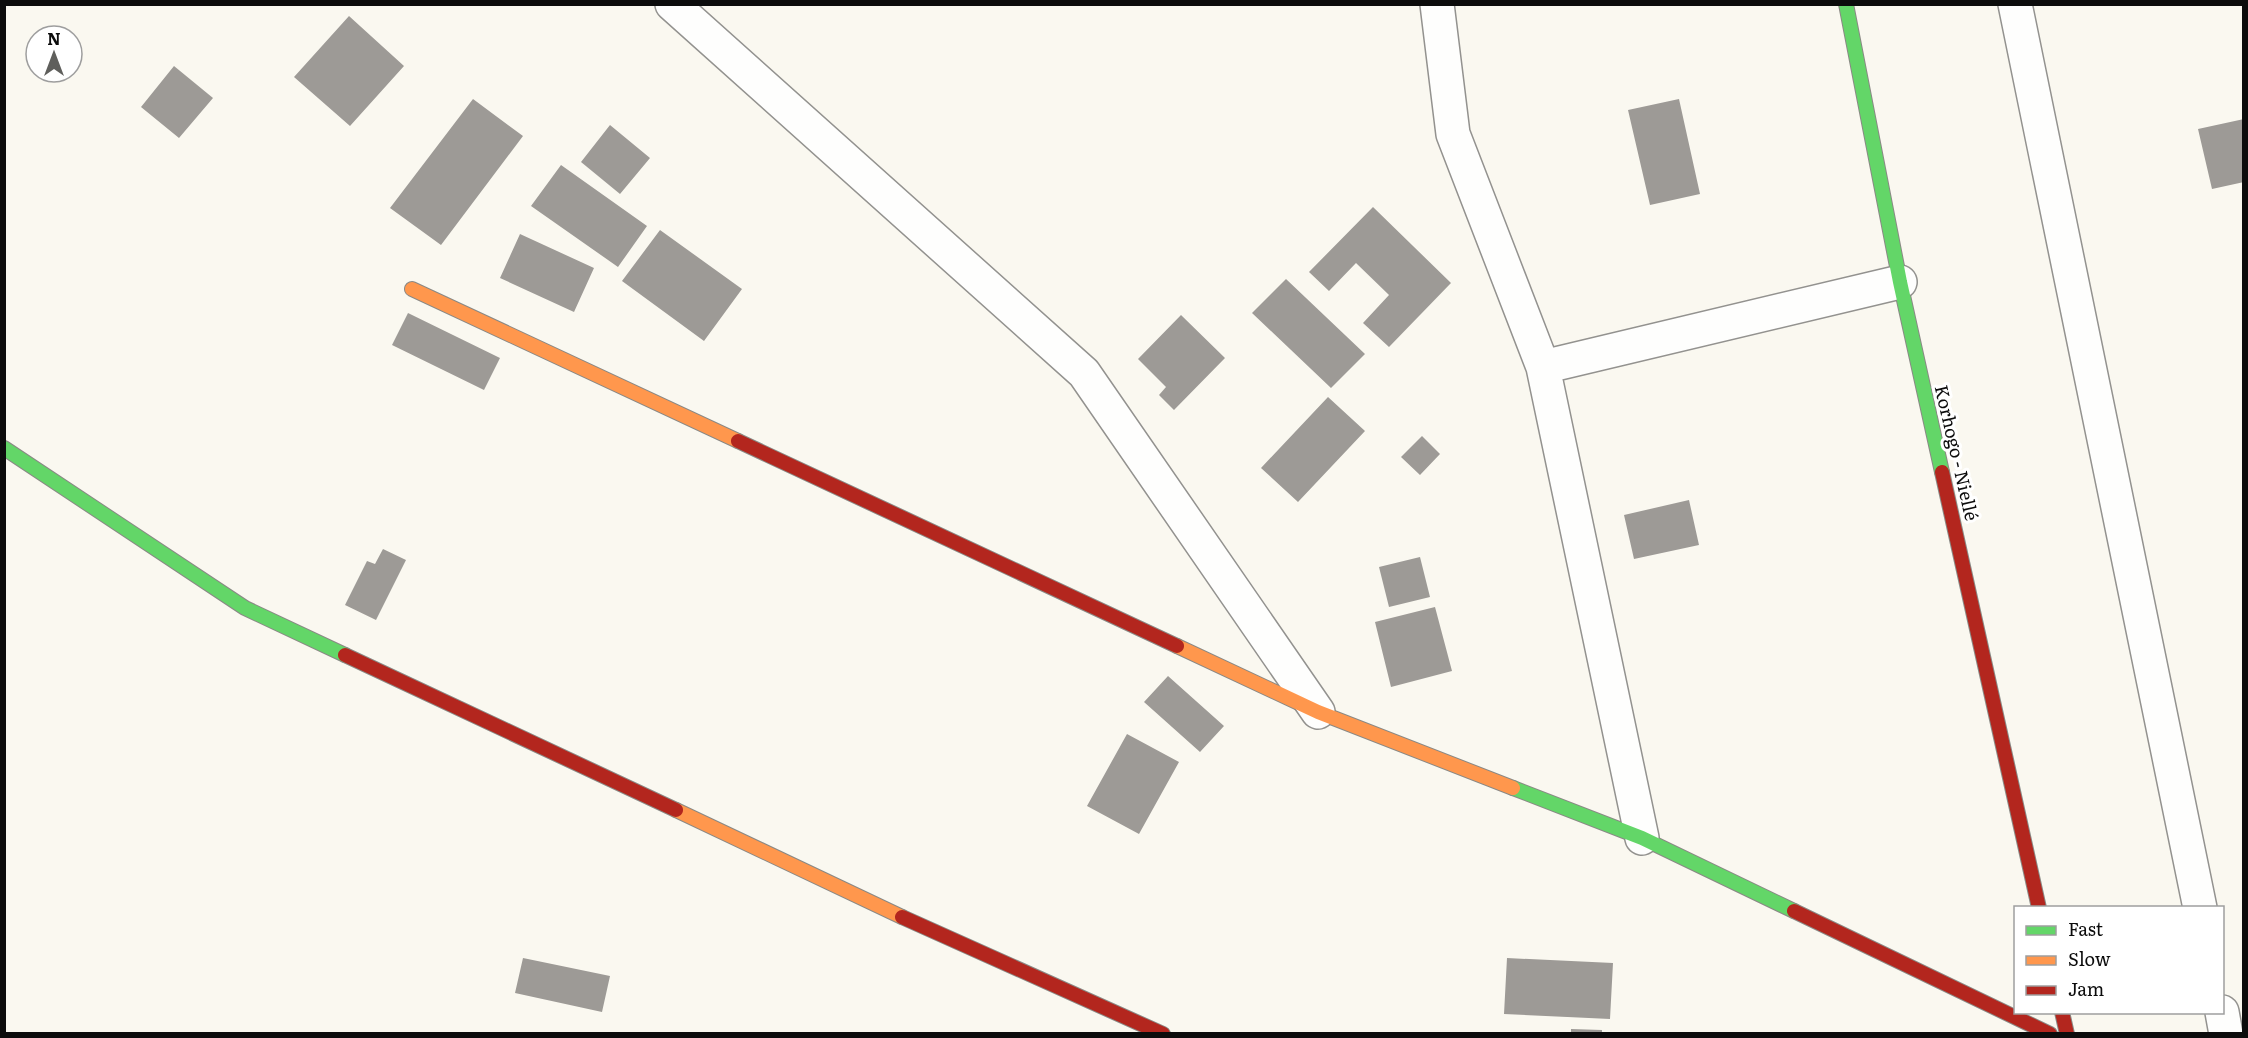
<svg xmlns="http://www.w3.org/2000/svg" width="2248" height="1038" viewBox="0 0 2248 1038" font-family="Literata,serif">
<style>
.building{fill:#9d9a96}
.lines{fill:none;stroke-linecap:round;stroke-linejoin:round}
.street-casing{stroke:#93928f;stroke-width:36}
.fast-casing{stroke:#8a8985;stroke-width:16}
.slow-casing{stroke:#8a8985;stroke-width:16}
.jam-casing{stroke:#8a8985;stroke-width:16}
.street{stroke:#fefefd;stroke-width:33}
.fast{stroke:#63d668;stroke-width:14}
.slow{stroke:#ff974d;stroke-width:14}
.jam{stroke:#b3261e;stroke-width:14}
.labels{text-anchor:middle;stroke-width:6;stroke-linejoin:round;paint-order:stroke}
.street-label{font-size:18px;fill:#0c0c0c;stroke:#fff}
</style>
<rect width="100%" height="100%" fill="#faf8f0"/>
<path class="building" d="M349,16L404,66L350,126L294,77Z
M174,66L213,98L179,138L141,107Z
M473,99L523,136L441,245L390,208Z
M1679,99L1700,194L1650,205L1628,110Z
M2244,119V182L2212,189L2198,129Z
M610,125L650,158L620,194L581,162Z
M561,165L647,226L618,267L531,206Z
M1373,207L1451,283L1389,347L1363,323L1389,295L1356,263L1329,291L1309,272Z
M660,230L742,289L704,341L622,281Z
M520,234L594,268L574,312L500,278Z
M1286,279L1365,354L1331,388L1252,313Z
M408,313L500,358L484,390L392,345Z
M1181,315L1225,358L1174,410L1159,395L1166,387L1138,359Z
M1328,397L1365,431L1298,502L1261,468Z
M1422,436L1440,454L1420,475L1401,457Z
M1689,500L1699,545L1634,559L1624,515Z
M383,549L406,560L376,620L345,605L367,561L375,564Z
M1420,557L1430,597L1389,607L1379,567Z
M1435,607L1452,671L1391,687L1375,622Z
M1168,676L1224,726L1200,752L1144,702Z
M1127,734L1179,762L1139,834L1087,806Z
M523,958L610,976L602,1012L515,993Z
M1507,958L1613,963L1610,1019L1504,1014Z
M1571,1029L1602,1030V1034H1571Z"/>
<g class="lines">
<defs>
<path id="street" d="M672,4L1084,373L1318,712
M1437,4L1453,134L1543,367L1642,838
M2015,4L2200,908
M1543,367L1900,282
M2222,1012L2226,1034"/>
<path id="fast" d="M1846,4L1900,282L1942,472
M4,448L245,608L345,655
M1513,788L1642,838L1794,911"/>
<path id="slow" d="M412,289L738,441
M1177,646L1318,712L1513,788
M676,810L902,917"/>
<path id="jam" d="M738,441L1177,646
M1942,472L2039,908
M345,655L676,810
M1794,911L2050,1034
M902,917L1163,1034
M2062,1012L2067,1034"/>
</defs>
<use href="#street" class="street-casing"/>
<use href="#fast" class="fast-casing"/>
<use href="#slow" class="slow-casing"/>
<use href="#jam" class="jam-casing"/>
<use href="#street" class="street"/>
<use href="#fast" class="fast"/>
<use href="#slow" class="slow"/>
<use href="#jam" class="jam"/>
</g>
<g class="labels">
<g class="street-label">
<text transform="translate(1956 453) rotate(77)" y="6">Korhogo - Niellé</text>
</g>
</g>
<rect width="2248" height="1038" fill="none" stroke="#0c0c0c" stroke-width="12"/>
<rect x="2014" y="906" width="210" height="108" fill="#ffffff" stroke="#9e9e9e" stroke-width="1.5"/>
<rect x="2026" y="926" width="30" height="9" fill="#63d668" stroke="#9e9e9e" stroke-width="1.5"/>
<text x="2068" y="936" font-size="18" fill="#0c0c0c">Fast</text>
<rect x="2026" y="956" width="30" height="9" fill="#ff974d" stroke="#9e9e9e" stroke-width="1.5"/>
<text x="2068" y="966" font-size="18" fill="#0c0c0c">Slow</text>
<rect x="2026" y="986" width="30" height="9" fill="#b3261e" stroke="#9e9e9e" stroke-width="1.5"/>
<text x="2068" y="996" font-size="18" fill="#0c0c0c">Jam</text>
<g transform="translate(54 54)"><circle r="28" fill="#ffffff" stroke="#9e9e9e" stroke-width="1.5"/>
<path d="M0-4.5L10 22L0 15L-10 22Z" fill="#5f5f5c"/>
<text y="-9" font-size="16" font-weight="bold" text-anchor="middle" fill="#0c0c0c">N</text>
</g>
</svg>
